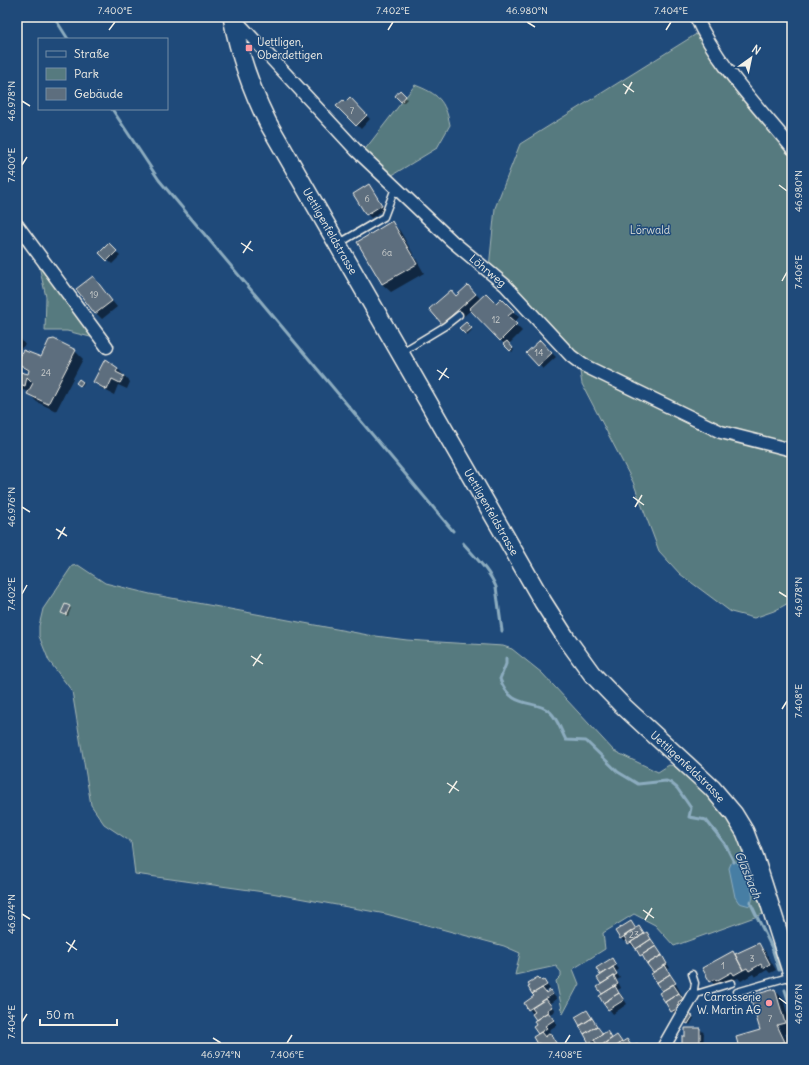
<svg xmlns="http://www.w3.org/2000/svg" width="809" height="1065" viewBox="0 0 809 1065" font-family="Delius,sans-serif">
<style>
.green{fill:#567a7f;stroke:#a5b6b4}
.water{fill:#477ea4;stroke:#8cacbf}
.shadow{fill:#0007}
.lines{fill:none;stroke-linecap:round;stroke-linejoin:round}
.stream{stroke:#8cacbf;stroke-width:3}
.building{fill:#5d6e7e;stroke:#f4f1e8}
.lane-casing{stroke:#f4f1e8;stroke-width:9}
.street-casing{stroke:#f4f1e8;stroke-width:15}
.secondary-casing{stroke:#f4f1e8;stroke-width:20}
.lane{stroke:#1f4a7a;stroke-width:6}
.street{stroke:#1f4a7a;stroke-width:12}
.secondary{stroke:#1f4a7a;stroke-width:17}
.ticks{fill:none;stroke:#f4f1e8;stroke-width:1.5}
.poi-dot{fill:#ff9aa2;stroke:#1f4a7a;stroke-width:1.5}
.labels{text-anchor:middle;stroke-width:3;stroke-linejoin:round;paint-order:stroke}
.number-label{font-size:9px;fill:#ced0ce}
.poi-label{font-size:11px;fill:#f4f1e8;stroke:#1f4a7a;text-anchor:start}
.park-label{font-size:11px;fill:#dcdfd8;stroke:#1f4a7a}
.street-label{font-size:11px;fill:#f4f1e8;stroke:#1f4a7a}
.water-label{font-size:12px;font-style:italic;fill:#dae0de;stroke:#1f4a7a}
.neatline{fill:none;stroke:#f4f1e8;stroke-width:1.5}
.ticks-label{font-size:10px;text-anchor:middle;fill:#f4f1e8}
</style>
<rect width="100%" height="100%" fill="#1f4a7a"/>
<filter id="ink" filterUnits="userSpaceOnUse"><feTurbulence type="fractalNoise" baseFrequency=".025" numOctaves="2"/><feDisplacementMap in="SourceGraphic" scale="8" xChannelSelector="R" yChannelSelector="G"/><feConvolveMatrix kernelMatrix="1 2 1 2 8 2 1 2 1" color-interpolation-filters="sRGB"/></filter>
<g filter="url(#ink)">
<path class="green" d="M698,33L792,152V601L774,611L754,618L731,612L680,574L659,551L633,482L582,384L579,366L489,268L495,208L520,144Z
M415,85C438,94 445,100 450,125L437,148L389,177L363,152Z
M37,257L98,339L67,331H45L46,297Z
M78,565L105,583L150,594L368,635L407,640L503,646L512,649L542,673L614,751L658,772L669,765L679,767L690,773L738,830L766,913L674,946L655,925L634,914L603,933L605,949L573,969L579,984L563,1014L556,981L561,976V972L556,966L515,975L520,953L504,946L386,914L271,893L135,874L131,842L104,824L91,805L72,691L49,661L39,636V626L43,609L72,566Z"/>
<path class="water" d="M733,859C745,868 758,894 750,906L739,903L735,897L729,868Z"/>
<path class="shadow" d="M400,92L407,99L403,103L396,96Z
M350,99L370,119L361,129L337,106L345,104Z
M369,186L385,209L371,218L367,214Z
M392,223L400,231L424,273L391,292L382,284Z
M109,245L120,256L112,264L101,253Z
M93,278L117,307L102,319L96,313Z
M475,293L481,299L496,304L501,300L519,317L514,323L522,331L509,344L514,350L512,352L471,310L449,329L443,323L456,297Z
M466,323L472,330L467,335L460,328Z
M17,334L25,345L17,351Z
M544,345L556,357L543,369L539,365Z
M75,351L83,359L56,411L37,402L29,394V392L17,388V372L28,376L29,372L17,362Z
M105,360L118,369L130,382L127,389L118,385L114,395L101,388L95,382Z
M83,382L84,384L82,387L79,385Z
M69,607L71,608L68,616L64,615L63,613Z
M631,922L637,929L639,928L644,934L646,933L650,937L670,968L668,969L686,1003L676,1015L672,1011L645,959L635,946L633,947L627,940L624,942L621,938Z
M759,945L765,951L776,970L770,973L767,970L755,977L753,974L741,981L738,978L723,986L717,987L711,981L733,952L736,955Z
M611,959L619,969L616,972L620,978L617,980L621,988L618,990L627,1004L613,1014L600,997L603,995L598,987L602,984L598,978L602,976L597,969Z
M544,981L550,989L545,992L547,993L550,991L557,999L550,1003L555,1011L550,1014L557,1025L549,1030L550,1032L548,1034L560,1048H544L538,1044L534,1037L539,1034L537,1020L525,1003L535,997Z
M775,990L783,999L792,1030V1032L785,1034L791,1048H740L762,1031Z
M587,1011L603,1035L607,1032L613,1039L617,1036L623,1043L627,1041L633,1048H639H601L598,1044L594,1046L576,1018Z
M692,1017L694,1018L690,1025L687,1023Z
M700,1029L704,1033L703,1048H687L683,1045L686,1037Z"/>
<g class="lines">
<path class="stream" d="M54,17L68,39
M112,109L159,180L453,531
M463,543C475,557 489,570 496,587L502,631
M506,658V664L500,679C512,711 534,698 550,712C558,719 561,731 566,740L586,741L618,772L638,784L666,781L671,783L677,788L691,808L689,817L706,820L725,844L734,862
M750,902L772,948L779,970
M785,990L792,1011"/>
</g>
<path class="building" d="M400,90L406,96L401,102L395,96Z
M350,97L367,115L356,126L336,106L343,100L345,102Z
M369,184L382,205L366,215L353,194Z
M392,221L417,264L382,284L357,242Z
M109,243L117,251L107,261L99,253Z
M93,276L112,301L95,314L76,289Z
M468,285L476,294L442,324L429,309L451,290L456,296Z
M486,293L496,303L501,298L514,311L508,316L517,324L500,341L469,309Z
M466,322L472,328L465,334L459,328Z
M54,339L76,350L48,404L27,394L33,383L27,377L25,386L17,383V371L28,374L29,370L17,363V360L23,350L41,357L49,340Z
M540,340L552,353L538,366L526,353Z
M507,341L513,348L510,351L503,344Z
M105,359L118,368L116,372L124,376L120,383L112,379L107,390L93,382Z
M79,379L83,382L80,386L76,383Z
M65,604L70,606L66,615L61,613Z
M631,921L636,929L620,939L615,931Z
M639,926L644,934L628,944L624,936Z
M647,932L651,939L636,949L631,942Z
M651,939L656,946L640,956L636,949Z
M759,943L770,964L763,968L761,964L749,971L747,968L743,970L735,954Z
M656,946L662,955L647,964L642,955Z
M733,951L743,970L734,975L732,972L716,981L715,979L710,982L702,968Z
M662,955L667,964L653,972L647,964Z
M612,958L616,965L600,975L596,968Z
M665,965L670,974L656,983L651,974Z
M613,967L617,974L601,984L597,978Z
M670,974L676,983L662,991L656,983Z
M614,976L618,984L602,994L597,987Z
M538,977L542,981L544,980L547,985L532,994L528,987L530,986L528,983Z
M673,984L679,993L665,1002L659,993Z
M615,986L619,993L603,1003L599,996Z
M542,988L546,993L550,990L553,994L528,1010L524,1003L534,996L532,994Z
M775,989L785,1023L777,1025L785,1042L766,1048H739L736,1037L760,1030L750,996Z
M619,993L624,1000L608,1010L603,1003Z
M679,993L683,999L678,1002L679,1004L677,1006L678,1008L671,1012L665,1002Z
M546,999L552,1007L547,1010L548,1012L536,1020L532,1014L535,1012L532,1008Z
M587,1010L592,1018L580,1026L575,1017Z
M548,1012L554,1020L545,1026L547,1028L538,1034L533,1027L536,1025L534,1021Z
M689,1014L693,1016L688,1024L684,1022Z
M592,1018L597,1026L584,1034L579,1026Z
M597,1026L603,1034L589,1043L584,1034Z
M685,1028H700V1045H682V1036H685Z
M607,1031L612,1038L599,1047L594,1040Z
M541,1032L545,1037L550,1033L558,1046L555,1048H543L539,1043L537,1044L533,1037Z
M617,1035L622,1042L614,1048H607L604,1044Z
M627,1039L632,1047L614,1048L622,1042Z
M637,1044L640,1048H631L632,1047Z"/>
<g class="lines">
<defs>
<path id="lane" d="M338,244L384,217L395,188
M402,352L445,326L459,315
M692,974L695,983L693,995
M737,992L792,976
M693,995L732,983"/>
<g id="street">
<path id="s1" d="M233,17L356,150L452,241L505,285L571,356L583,365L721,432L792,450"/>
<path d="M696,17C716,63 760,109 792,148"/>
<path d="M17,225L107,347"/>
<path d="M663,1048L693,995"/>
</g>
<g id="secondary">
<path id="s2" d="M232,17C239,55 251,89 268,123L543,602L566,638L592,674L622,705L712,788L734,814L745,832L755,858L792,974"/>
</g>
</defs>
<use href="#lane" class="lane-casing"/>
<use href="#street" class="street-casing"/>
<use href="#secondary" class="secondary-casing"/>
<use href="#lane" class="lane"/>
<use href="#street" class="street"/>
<use href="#secondary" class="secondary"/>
</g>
</g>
<path class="ticks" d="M527,22L535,27M109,30L115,22M388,30L393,22M666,30L671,22M623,84L634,92M625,94L632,82M22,101L30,106M22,165L27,157M779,185L787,191M241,243L253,251M243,253L251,241M782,281L787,272M437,370L449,378M439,380L447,368M633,497L644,505M22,507L30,512M635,507L642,495M56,529L67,536M58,539L65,527M779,592L787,597M22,594L27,585M251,656L263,664M253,666L261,654M782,709L787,701M447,783L459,791M449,793L457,781M643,910L654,918M22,914L30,919M645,920L652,908M66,942L77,950M68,952L75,940M779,998L787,1004M22,1022L27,1014M213,1038L221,1043M287,1043L292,1035M565,1043L570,1035"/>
<g class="poi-dot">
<rect x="245" y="44" width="8" height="8" rx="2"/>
<circle cx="769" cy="1003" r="4"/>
</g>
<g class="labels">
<g class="number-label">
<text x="352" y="114">7</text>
<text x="367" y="202">6</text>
<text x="387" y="256">6a</text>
<text x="94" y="298">19</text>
<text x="496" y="323">12</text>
<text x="539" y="356">14</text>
<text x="46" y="376">24</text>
<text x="634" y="938">23</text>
<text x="752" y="962">3</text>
<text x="723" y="969">1</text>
<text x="770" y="1022">7</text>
</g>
<g class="poi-label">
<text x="257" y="46">Uettligen,<tspan x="257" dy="13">Oberdettigen</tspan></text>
<text x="761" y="1001" text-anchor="end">Carrosserie<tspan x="761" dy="13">W. Martin AG</tspan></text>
</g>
<g class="park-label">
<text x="650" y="234">Lörwald</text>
</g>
<g class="street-label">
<text dy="4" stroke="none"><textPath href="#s2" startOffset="237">Uettligenfeldstrasse</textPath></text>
<text dy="4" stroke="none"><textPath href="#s1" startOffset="360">Löhrweg</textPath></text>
<text dy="4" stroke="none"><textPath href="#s2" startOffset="561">Uettligenfeldstrasse</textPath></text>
<text dy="4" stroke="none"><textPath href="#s2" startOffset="885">Uettligenfeldstrasse</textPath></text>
</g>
<g class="water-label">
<text transform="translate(748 875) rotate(67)" y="4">Glasbach</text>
</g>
</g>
<rect width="809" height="1065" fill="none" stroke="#1f4a7a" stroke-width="44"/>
<rect x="38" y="38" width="130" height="72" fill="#1f4a7a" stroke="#748da6"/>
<rect x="46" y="51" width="20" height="6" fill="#1f4a7a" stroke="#748da6"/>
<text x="74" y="58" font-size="12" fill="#f4f1e8">Straße</text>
<rect x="46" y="68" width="20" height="12" fill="#567a7f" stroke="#748da6"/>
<text x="74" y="78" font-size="12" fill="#f4f1e8">Park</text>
<rect x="46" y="88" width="20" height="12" fill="#5d6e7e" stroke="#748da6"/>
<text x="74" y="98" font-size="12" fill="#f4f1e8">Gebäude</text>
<g transform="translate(751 58) rotate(33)" stroke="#1f4a7a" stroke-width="3" paint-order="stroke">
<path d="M0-3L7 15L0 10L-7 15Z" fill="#f4f1e8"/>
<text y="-6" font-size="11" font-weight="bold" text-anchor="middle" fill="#f4f1e8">N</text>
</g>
<path d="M40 1019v6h77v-6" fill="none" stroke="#f4f1e8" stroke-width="2"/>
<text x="46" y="1019" font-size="12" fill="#f4f1e8" stroke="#1f4a7a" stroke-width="3" paint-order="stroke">50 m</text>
<rect x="22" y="22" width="765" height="1021" class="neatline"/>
<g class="ticks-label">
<text x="115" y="14">7.400°E</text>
<text x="393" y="14">7.402°E</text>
<text x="527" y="14">46.980°N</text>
<text x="671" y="14">7.404°E</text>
<text transform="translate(11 101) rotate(-90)" y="4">46.978°N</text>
<text transform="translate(11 165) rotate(-90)" y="4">7.400°E</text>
<text transform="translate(798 191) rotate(-90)" y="4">46.980°N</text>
<text transform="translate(798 272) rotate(-90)" y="4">7.406°E</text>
<text transform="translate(11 507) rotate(-90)" y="4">46.976°N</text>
<text transform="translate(11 594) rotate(-90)" y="4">7.402°E</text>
<text transform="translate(798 597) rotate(-90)" y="4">46.978°N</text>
<text transform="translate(798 701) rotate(-90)" y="4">7.408°E</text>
<text transform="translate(11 914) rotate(-90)" y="4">46.974°N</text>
<text transform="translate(798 1004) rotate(-90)" y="4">46.976°N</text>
<text transform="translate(11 1022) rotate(-90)" y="4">7.404°E</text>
<text x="221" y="1058">46.974°N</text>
<text x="287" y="1058">7.406°E</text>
<text x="565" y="1058">7.408°E</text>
</g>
</svg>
